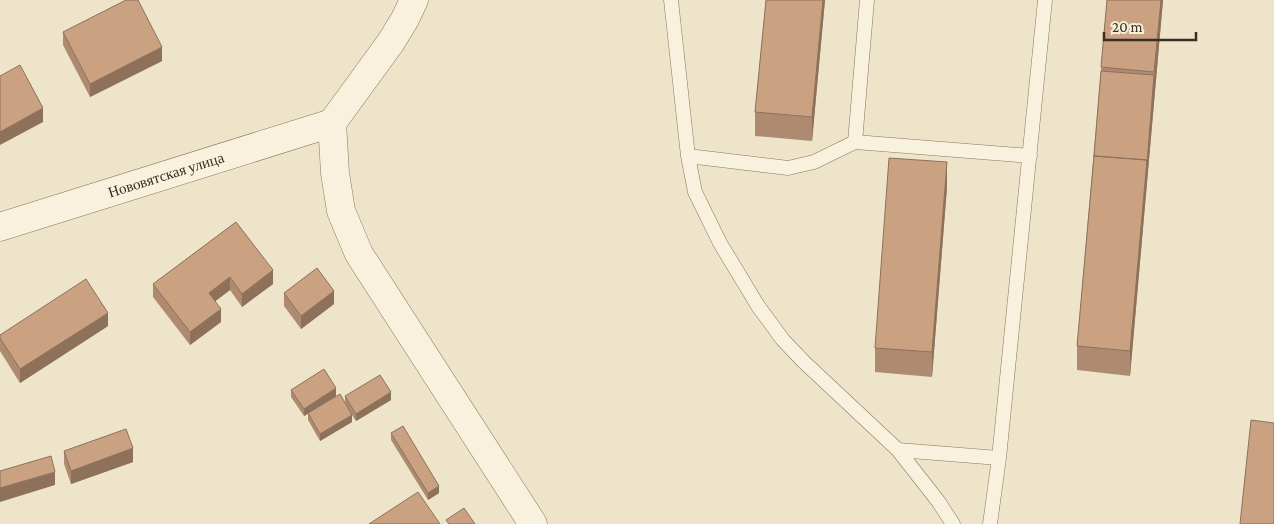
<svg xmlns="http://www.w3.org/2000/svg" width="1274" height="524" viewBox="0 0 1274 524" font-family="'Crimson Pro',serif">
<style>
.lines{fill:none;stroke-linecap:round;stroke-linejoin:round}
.lane-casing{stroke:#89775f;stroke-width:15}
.street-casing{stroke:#89775f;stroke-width:29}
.lane{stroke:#f8f1dd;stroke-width:14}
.street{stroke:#f8f1dd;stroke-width:28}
.wall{fill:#ae8b70}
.shaded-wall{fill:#8d715b}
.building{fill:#caa282;stroke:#8d715b}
.labels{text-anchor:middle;stroke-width:5;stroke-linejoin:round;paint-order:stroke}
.street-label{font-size:15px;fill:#3b2e22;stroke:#f5eed9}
</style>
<rect width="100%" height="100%" fill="#ede4ca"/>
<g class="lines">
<defs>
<path id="lane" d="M671,0L688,156L695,192L720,243L758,306L783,340L804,362L898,450L938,501L953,524
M867,0L855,142L1030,156
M688,156L788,168L814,162L855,142
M898,450L999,458
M990,524L999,458L1045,0"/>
<g id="street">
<path d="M414,0L405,19L391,42L332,123L335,173L341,211L359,254L533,524"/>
<path id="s1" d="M0,227L332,123"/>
</g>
</defs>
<use href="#lane" class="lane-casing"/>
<use href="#street" class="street-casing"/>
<use href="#lane" class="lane"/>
<use href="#street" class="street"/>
</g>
<path class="wall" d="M766,0H825L812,141L755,136V112Z
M1107,0H1163L1130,376L1077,370V346Z
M63,32L162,61L90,97L63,45Z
M947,187L932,377L875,372V348Z
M236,222L273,284L242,307L230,290L215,301L221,322L190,345L153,297V284Z
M284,293L334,304L301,329L284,306Z
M108,326L20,383L0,351V335Z
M291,390L336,396L319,406L345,403V396L391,400L356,421L352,415V422L320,441L308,420V414L304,416L291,397Z
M391,433L439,493L428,500L391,440Z
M64,451L133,462L71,484L64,464Z"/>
<path class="shaded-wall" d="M823,0H825L812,141V117Z
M1161,0H1163L1130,376V351Z
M162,47V61L90,97V84Z
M43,108V122L0,145V132Z
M947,162V187L932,377V352Z
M273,270V284L242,307V294Z
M230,277V290L209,306V293Z
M334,291V304L301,329V316Z
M221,309V322L190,345V332Z
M108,313V326L20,383V369Z
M336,388V396L304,416V409Z
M391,392V400L356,421V414Z
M352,415V422L320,441V434Z
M133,448V462L71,484V471Z
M55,472V485L0,502V488Z
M439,486V493L428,500V493Z"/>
<path class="building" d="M126,0H138L162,47L90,84L63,32Z
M766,0H823L812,117L755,112Z
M1107,0H1161L1154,72L1101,67Z
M20,65L43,108L0,132V76Z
M1101,71L1154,75L1147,164V160L1094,156Z
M1094,156L1147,160L1130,351L1077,346Z
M889,158L947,162L932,352L875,348Z
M236,222L273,270L242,294L230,277L209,293L221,309L190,332L153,284Z
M317,268L334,291L301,316L284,293Z
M86,279L108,313L20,369L0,338V335Z
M324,369L336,388L304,409L291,390Z
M380,375L391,392L356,414L345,396Z
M340,394L352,415L320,434L308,413Z
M1251,420L1274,423V524H1240Z
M403,426L439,486L428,493L391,433Z
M126,429L133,448L71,471L64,451Z
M51,456L55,472L0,488V471Z
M418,492L440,524H369Z
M464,508L475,524H449L446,520Z"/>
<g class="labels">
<g class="street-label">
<text dy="5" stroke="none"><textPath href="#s1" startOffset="174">Нововятская улица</textPath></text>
</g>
</g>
<path d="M1104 32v8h92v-8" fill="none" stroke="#3b2e22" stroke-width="2.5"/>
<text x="1112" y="32" font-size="15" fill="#3b2e22" stroke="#f5eed9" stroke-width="4" paint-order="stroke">20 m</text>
</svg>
